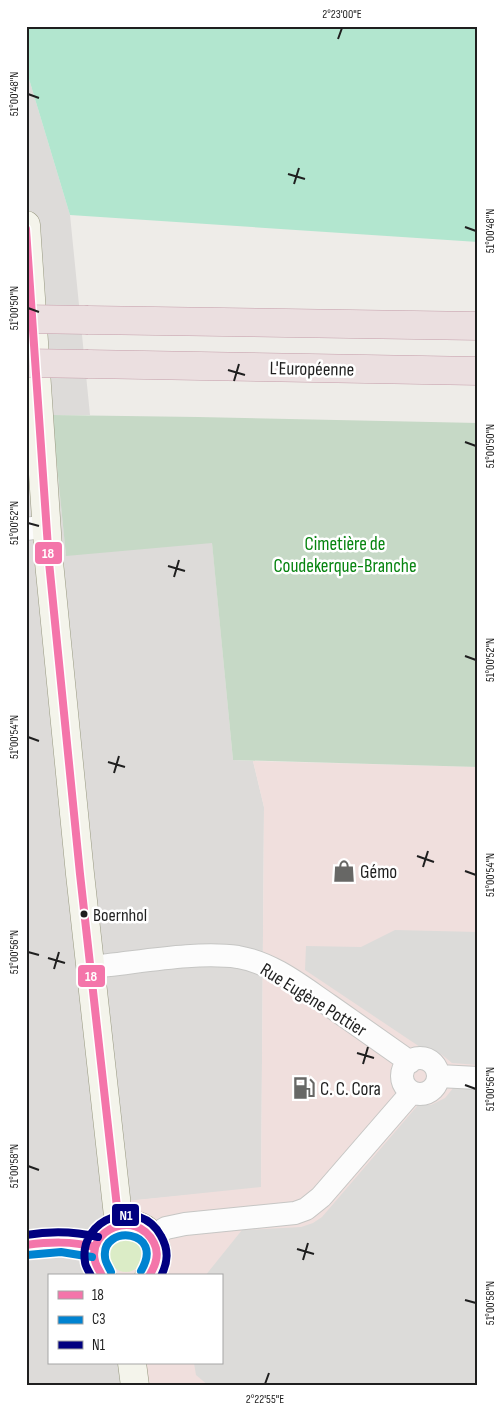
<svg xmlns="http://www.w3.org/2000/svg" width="504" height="1412" viewBox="0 0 504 1412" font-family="'Sofia Sans Condensed',sans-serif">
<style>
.residential{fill:#dddbd9}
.commercial{fill:#f0dfdd}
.religious{fill:#dcdbd9}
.grass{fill:#dbecc6}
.cemetery{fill:#c6d9c6}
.pitch{fill:#b2e6cf}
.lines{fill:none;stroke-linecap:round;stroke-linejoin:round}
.street-casing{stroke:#c6c6c4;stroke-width:24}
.secondary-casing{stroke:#97987f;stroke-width:29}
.highway-casing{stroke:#c59eaa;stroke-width:29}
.street{stroke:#fcfcfc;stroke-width:22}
.secondary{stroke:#f4f4eb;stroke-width:28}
.highway{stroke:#ebdfe0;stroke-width:28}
.highway-bridge-casing{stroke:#c59eaa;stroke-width:29;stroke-linecap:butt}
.highway-bridge{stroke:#ebdfe0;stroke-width:28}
.bus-1-casing{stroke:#fff;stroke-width:11}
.bus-2-casing{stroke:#fff;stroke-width:11}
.bus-3-casing{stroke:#fff;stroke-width:11}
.bus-1{stroke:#f475aa;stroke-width:8}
.bus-2{stroke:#0083d1;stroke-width:8}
.bus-3{stroke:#010080;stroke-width:8}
.ticks{fill:none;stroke:#1f1f1f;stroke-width:2}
.bus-dot{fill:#1f1f1f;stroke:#fff;stroke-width:2}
.labels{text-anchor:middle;stroke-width:5;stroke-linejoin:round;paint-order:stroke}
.bus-label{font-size:18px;fill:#1f1f1f;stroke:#fff;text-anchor:start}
.street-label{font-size:19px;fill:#1f1f1f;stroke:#fff}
.park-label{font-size:19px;fill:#078410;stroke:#fff}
.poi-label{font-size:19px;fill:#1f1f1f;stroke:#fff;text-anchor:start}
.line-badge{stroke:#fff;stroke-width:2}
.badge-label{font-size:14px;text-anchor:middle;font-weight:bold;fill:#fff}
.neatline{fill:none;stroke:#1f1f1f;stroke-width:2}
.ticks-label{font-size:12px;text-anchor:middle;fill:#1f1f1f}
</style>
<rect width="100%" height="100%" fill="#eeece8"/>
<path class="residential" d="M26,69L70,215L90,415H52L66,555L212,542L233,760L253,761L264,807L261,1188L107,1203L113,1276H49V1363H120L121,1386H26Z"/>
<path class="commercial" d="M253,761L478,767V1386H121L120,1363H221V1276H113L107,1203L261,1187L264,807Z"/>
<path class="religious" d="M395,930L478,932V1065L452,1063L441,1054L426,1051L305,970L306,946L361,947Z
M454,1087L478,1089V1386H209L196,1375L194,1363H221V1276H205L242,1230L301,1227L313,1223L322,1217L418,1105H431L445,1098Z"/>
<path class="grass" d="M109 1255a17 17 0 1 1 34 0a17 17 0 1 1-34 0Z"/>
<path class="cemetery" d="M52,415L198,417L478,423V767L233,760L212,543L66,556Z"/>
<path class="pitch" d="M26,26H478V242L70,215L26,69Z"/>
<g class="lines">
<defs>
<path id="street" d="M26,529L47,526
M90,967C136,963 194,951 238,957C273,963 301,986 329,1005C356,1024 383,1043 410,1062
M402 1076a18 18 0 1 1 36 0a18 18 0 1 1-36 0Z
M438,1076L478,1078
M151,1237L166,1228L185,1224L295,1213L306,1209L321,1197L412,1092"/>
<path id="secondary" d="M26,225L49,562L80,874L119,1225
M26,1245C54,1241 68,1239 95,1247
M102,1276C70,1233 143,1200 156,1247C159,1257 155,1267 149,1276
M132,1363L135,1386"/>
<path id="highway" d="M88,320L478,326
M88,364L478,371"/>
</defs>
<use href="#street" class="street-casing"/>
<use href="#secondary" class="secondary-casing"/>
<use href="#highway" class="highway-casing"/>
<use href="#street" class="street"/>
<use href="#secondary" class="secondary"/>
<use href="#highway" class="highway"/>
<defs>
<path id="highway-bridge" d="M26,319L88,320
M26,363L88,364"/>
</defs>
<use href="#highway-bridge" class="highway-bridge-casing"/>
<use href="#highway-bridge" class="highway-bridge"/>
<defs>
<path id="bus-1" d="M26,229L49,562L80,874L119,1225
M26,1245C50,1242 71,1241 95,1247
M102,1276C100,1271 96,1266 95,1261C87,1231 135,1207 154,1243C160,1254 156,1265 149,1276"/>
<path id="bus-2" d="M27,1255L61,1252L92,1257
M111,1272C109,1267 105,1262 105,1257C101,1224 166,1229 141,1271"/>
<path id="bus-3" d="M26,1235C51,1231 73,1231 98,1237
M91,1276C89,1271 85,1266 85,1262C78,1218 140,1196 161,1236C169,1250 168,1262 161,1276"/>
</defs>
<use href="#bus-1" class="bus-1-casing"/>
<use href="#bus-2" class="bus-2-casing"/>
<use href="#bus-3" class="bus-3-casing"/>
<use href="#bus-1" class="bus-1"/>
<use href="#bus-2" class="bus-2"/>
<use href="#bus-3" class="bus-3"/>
</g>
<path class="ticks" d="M338,39L342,28M28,94L39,98M288,174L305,179M294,184L299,168M465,227L476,231M28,308L39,312M228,370L245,375M234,381L239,364M465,442L476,446M28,523L39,526M168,566L185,571M174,577L179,560M465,656L476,660M28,737L39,741M108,762L125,767M114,773L119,756M417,856L434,862M423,867L428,851M465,871L476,875M28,952L39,955M48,958L65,963M54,969L59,952M357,1053L374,1058M363,1064L368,1047M465,1085L476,1089M28,1166L39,1170M297,1249L314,1254M303,1260L308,1243M465,1300L476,1303M265,1384L269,1373"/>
<defs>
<symbol id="shop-bare" viewBox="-9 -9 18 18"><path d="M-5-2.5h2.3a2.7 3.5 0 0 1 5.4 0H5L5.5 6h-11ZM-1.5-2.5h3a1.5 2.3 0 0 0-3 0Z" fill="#676765" stroke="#fff" stroke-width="2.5" paint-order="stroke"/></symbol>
<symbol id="fuel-bare" viewBox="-9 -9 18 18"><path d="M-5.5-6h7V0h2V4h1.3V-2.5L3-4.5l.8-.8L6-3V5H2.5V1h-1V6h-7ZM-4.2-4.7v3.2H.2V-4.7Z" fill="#676765" stroke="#fff" stroke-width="2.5" paint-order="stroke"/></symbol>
</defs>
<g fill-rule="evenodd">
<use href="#shop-bare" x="328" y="855" width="32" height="32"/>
<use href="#fuel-bare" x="288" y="1072" width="32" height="32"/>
</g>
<circle class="bus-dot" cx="84" cy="914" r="4.5"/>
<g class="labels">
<g class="bus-label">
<text x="93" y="921">Boernhol</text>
</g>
<g class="street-label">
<text transform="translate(312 368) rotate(1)" y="7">L'Européenne</text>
<text transform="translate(314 999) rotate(32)" y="7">Rue Eugène Pottier</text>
</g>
<g class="park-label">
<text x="345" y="550">Cimetière de<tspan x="345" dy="22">Coudekerque-Branche</tspan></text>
</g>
<g class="poi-label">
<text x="360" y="878">Gémo</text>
<text x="320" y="1095">C. C. Cora</text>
</g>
</g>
<g class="line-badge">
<rect x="34" y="541" width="29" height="24" rx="5" fill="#f475aa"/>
<rect x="77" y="964" width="29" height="24" rx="5" fill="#f475aa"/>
<rect x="111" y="1203" width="29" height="24" rx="5" fill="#010080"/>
</g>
<g class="badge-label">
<text x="48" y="558">18</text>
<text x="91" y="981">18</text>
<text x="126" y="1220">N1</text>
</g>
<rect width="504" height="1412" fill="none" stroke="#ffffff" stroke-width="55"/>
<rect x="48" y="1274" width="175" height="90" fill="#ffffff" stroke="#a5a5a5"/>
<rect x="58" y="1291" width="25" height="8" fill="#f475aa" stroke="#a5a5a5"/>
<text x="92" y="1300" font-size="15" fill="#1f1f1f">18</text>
<rect x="58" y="1316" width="25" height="8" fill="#0083d1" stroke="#a5a5a5"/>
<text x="92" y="1324" font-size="15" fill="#1f1f1f">C3</text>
<rect x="58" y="1341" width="25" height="8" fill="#010080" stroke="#a5a5a5"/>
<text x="92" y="1350" font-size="15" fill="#1f1f1f">N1</text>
<rect x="28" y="28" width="448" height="1356" class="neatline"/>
<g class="ticks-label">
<text x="342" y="18">2°23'00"E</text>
<text transform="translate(14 94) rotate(-90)" y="4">51°00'48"N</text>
<text transform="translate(490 231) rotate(-90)" y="4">51°00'48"N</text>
<text transform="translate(14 308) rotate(-90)" y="4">51°00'50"N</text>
<text transform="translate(490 446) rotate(-90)" y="4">51°00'50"N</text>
<text transform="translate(14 523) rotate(-90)" y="4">51°00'52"N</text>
<text transform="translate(490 660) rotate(-90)" y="4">51°00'52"N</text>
<text transform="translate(14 737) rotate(-90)" y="4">51°00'54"N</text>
<text transform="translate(490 875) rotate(-90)" y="4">51°00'54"N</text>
<text transform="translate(14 952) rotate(-90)" y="4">51°00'56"N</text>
<text transform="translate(490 1089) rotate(-90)" y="4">51°00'56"N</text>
<text transform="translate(14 1166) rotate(-90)" y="4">51°00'58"N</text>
<text transform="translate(490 1303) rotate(-90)" y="4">51°00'58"N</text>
<text x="265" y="1403">2°22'55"E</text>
</g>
</svg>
